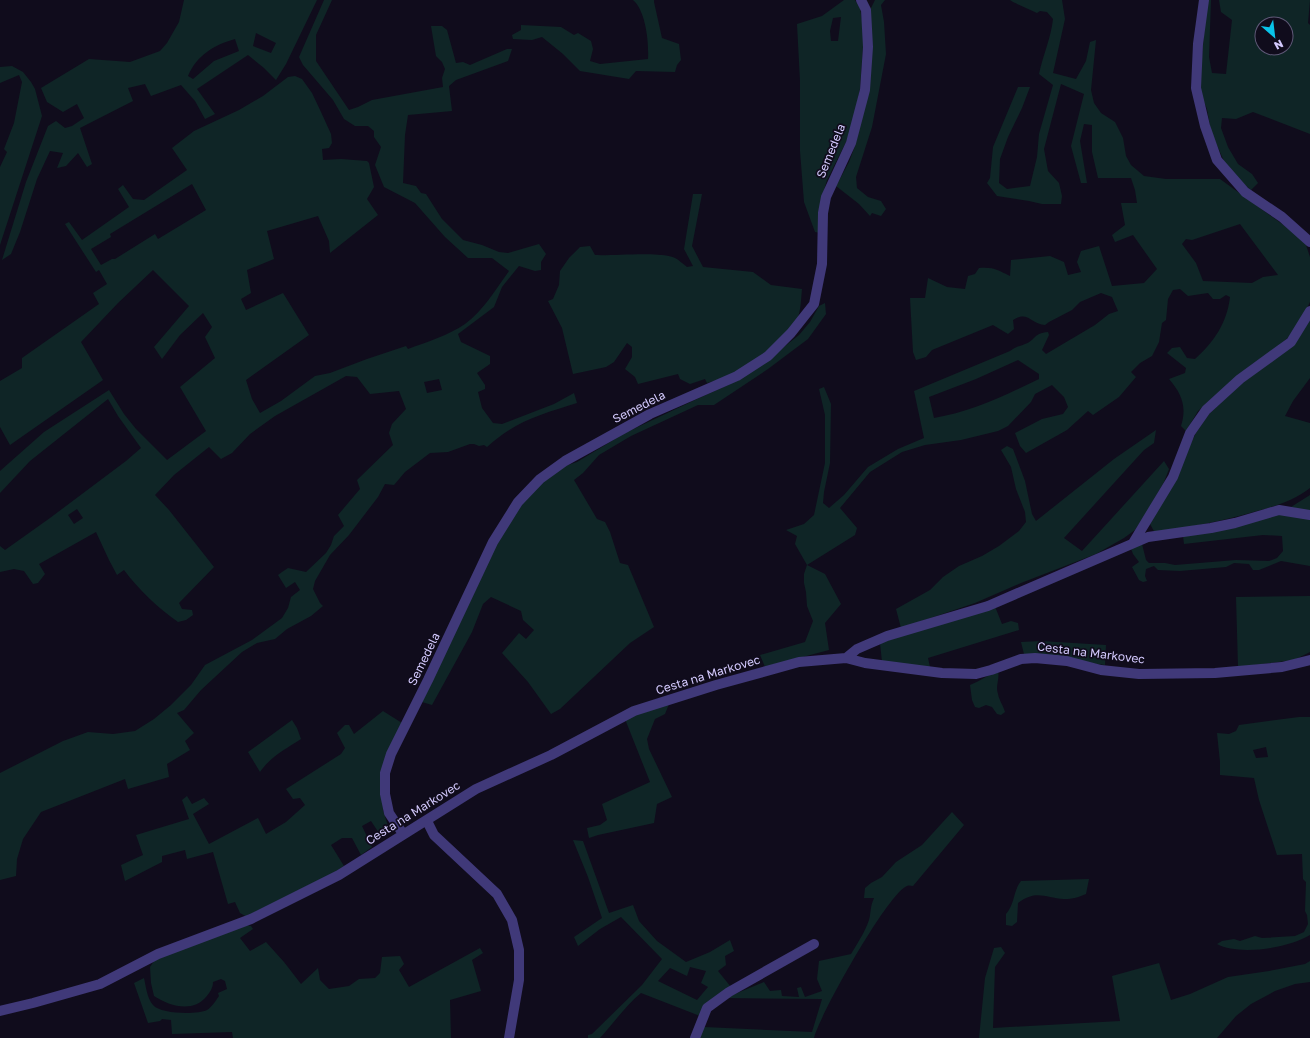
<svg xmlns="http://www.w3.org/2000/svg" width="1310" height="1038" viewBox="0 0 1310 1038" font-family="'Golos Text',sans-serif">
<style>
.green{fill:#0f2526;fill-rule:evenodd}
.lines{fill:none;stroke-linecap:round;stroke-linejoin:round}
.minor{stroke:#403979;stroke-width:10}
.labels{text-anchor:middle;stroke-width:3.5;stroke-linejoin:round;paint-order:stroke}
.street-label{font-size:12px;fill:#d3c9fd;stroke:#100c1c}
</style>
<rect width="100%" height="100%" fill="#100c1c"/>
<path class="green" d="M184,0H317L286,64L276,80L264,68L248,55L197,89L215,114L205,119L195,101L181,85L151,96L145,84L128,88L133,101L80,128L92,164L87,167L78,153L66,166L57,168L63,153L50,151L37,179L20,232L11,254L2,260L26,182L48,126L56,121L65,128L72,126L84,118L77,104L63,112L47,102L41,88L89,59L130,62L160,51L167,43L179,22ZM256,33L276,43L271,53L253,46ZM235,39L239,51L214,61L193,79L188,76C197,55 214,45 235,39Z
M324,0H332L316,35V61L349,110L358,107L372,100L443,87L442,78L445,69L442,62L436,56L431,26H442L447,30L456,63L463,62L470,65L507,49H512L508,61L456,80L449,86L452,111L408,115L405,135L403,183L416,186L421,193L426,194L442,219L463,240L482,245L499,252L508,253L539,244L546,254L541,262V270L535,271L519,266L502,287L494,307L458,334L461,342L490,356V364L477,373L485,385V389L478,392L482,408L493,423L502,424L554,404L574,393L577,403C542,414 515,421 487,447L484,445L479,446L474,444H470L448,452L430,453L405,472L394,485L385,484L378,497L349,535L330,555L315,581L313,589L320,603L323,606L311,616L287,629L275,639L257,643L242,652L201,690L184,710L177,713L194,733L185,741L190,750L167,764L169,777L128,789L125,779L41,812L23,839L17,859L16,876L0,880V773L63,741L88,732L113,734L135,731L154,719L171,705L191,685L205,665L252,640L282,618L288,608L291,597L300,590L295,582L286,588L278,575L282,572L288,568L306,572L326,553L331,545L334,536L344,526L338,515L360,489L357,480L393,445L389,433L392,424L406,409L399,391L370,394L357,377L346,376L275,416L250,434L232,453L221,459L209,447L174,475L155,495L169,510L214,567L179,603L182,609L192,610L193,615L186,620L178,622C158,608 139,590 124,570L117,575L109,560L96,532L39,564L45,574L38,583L33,584L24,571L14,569L0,572V546L5,550L50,518L126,461L141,448L118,416L108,399L30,461L0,493V471L44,432L109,390L124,414L136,429L167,460L206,431L180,387L215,358L205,337L212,327L203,313L180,335L162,359L154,347L189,306L153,270L118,303L81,342L103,380L10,445L0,427V381L22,368V358L99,304L93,293L107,284L99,270L96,272L65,224L69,222L82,240L129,207L118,189L123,185L133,199L144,200L187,170L172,148L194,131L239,110L263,96L288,77L295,76L302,79L312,93L321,112L331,134L332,143L329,148L322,149L323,160L341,159L367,161L369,163L374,187L367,199L378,215L330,253L329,241L318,216L267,231L274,259L247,270L251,293L241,299L246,310L283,293L309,335L246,380L252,399L260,413L281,401L315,376L330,373L367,359L406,346L408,349C427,342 449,335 465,324C483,311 496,289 509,271L492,258H468L445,237L415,203L384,187L375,165L381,147L374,137V131L368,126H355L344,119L333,100L303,65L299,57ZM192,184L206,210L158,239L155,234L115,259H112L101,265L91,249L111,237L110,234ZM439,379L442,390L427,393L424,382ZM77,509L83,518L74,524L68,515Z
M633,0H654V2L662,38L679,44L681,60L677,65L675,72L636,71L629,79L580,71L563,54L542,37L532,40L513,39L512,35L521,30V25L561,27L574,35L578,33L591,41L593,49L590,61L600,64L648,59C649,43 646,11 633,0Z
M844,0H855L860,8L864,32L860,89L851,132L827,180L822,197L821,233L815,232L804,202L800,151V81L797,24L822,16ZM841,17L838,41H831L830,31L833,18Z
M875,0H885L881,5L884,22L886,54L872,127L856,177L857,188L868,197L881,201L886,209L881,216L872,213L870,216L859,204L836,186L849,162L855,146L861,120L870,10Z
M1010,0H1062L1065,19L1053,73L1076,79L1086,61L1090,42L1096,40L1091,90L1094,103L1101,113L1115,122L1123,138L1126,156L1131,165L1144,176L1166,179H1220L1296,234L1306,245L1310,257V302L1297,329L1280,345L1251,365L1212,398L1198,411L1186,431L1181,426C1187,407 1182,394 1169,379L1185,373L1186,368L1167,353L1172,348L1180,347L1187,358L1195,359C1214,342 1227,323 1230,297L1226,295L1220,299H1213L1208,293L1188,296L1180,289L1173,290L1168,299L1166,320L1162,323L1159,342L1152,356L1140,363L1131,372L1136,377L1119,397L1093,415L1088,411L1067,430L1026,453L1020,446L1015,433L1042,419L1063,414L1068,407L1064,397L1052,385L1035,394L1031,402L1008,426L998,431L961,440L925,445L902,452L870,472L840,508L857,528L855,535L807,565L825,574L841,604L825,623L829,650L765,667L760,655L805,642L813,621L807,606L806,592L804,583V574L807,565L795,544L797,536L786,530L804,524L814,515L825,463V415L819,389L824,387L831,404L830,463L824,492L823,503L829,508L844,495L868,467L898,449L924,438L914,391L1010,351C1017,346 1018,347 1025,344C1036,340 1033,333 1048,332L1049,335L1042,350L1046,354L1095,325L1109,314L1118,311L1112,297L1101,293L1080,302L1072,310L1049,322L1045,325C1032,325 1028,310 1013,320L1014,329L1008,334L993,325L932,350L926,357L916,360L913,352L910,298H925L928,278L947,287L965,289L968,276L975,274L979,268C995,267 997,270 1010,276L1011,260L1050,256L1064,262L1068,275L1081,272L1077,262L1081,251L1099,246L1112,286L1144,283L1157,269L1133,235L1115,242L1112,235L1125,225L1121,203H1137L1135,190L1131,178H1098L1092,152V125L1084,124L1080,141L1087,183H1081L1071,146L1084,94L1061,84L1044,149L1048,171L1059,183L1062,196L1061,204H1042L1029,201L997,196L987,183L990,178L993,147L1018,87H1030L1022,108L1008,137L1000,159L999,183L1007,189L1030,186L1037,157L1039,134L1053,85L1039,74C1043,55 1051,38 1053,19L1047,12L1040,11L1037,13L1013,2ZM1240,224L1278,275L1263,277L1252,283L1203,281L1196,263L1182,244L1186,239L1192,240ZM1018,360L1039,374V379C1006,395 971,412 934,418L929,397L976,379Z
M1207,0H1211L1209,57L1212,73L1226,74L1232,20L1221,12L1219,0H1310L1308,23L1310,25V134L1253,112L1236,119L1222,118L1221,128L1228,147L1238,164L1252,174L1258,183L1251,190L1232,174L1224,161L1211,132L1207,109L1199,90ZM1262,24H1286V48H1262Z
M12,66L23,72L31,82L35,89L42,116L0,245V167L7,152L4,149L14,123L22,82L19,75L0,83V67Z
M693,194H702L692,246L703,267L753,272L771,285L802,289C801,299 801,311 797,320C786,339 753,364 734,374C726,378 716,380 707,383L705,379L690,384L680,379L678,374L638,384L635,377L625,369L632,357V347L627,343L614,362L606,367L573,374L562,328L548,301L553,299L559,285L560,271L569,258L580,247L590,246L595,255C613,256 662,251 675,258C679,260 683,264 687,267L693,266L684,249Z
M825,303L826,314L808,339L768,369L714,405H698L631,436L599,455L583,473L574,480L597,519L605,522L610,532L620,563L628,565L654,627L630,643L560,709L551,714L528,682L502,653L519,633L526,639L534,630L523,620L521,611L491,597L483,604L472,632L432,705L422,702L497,543L526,497L543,482L565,466L577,462L625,433L697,399L728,385L780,350L799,335L810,322L819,306Z
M1310,320V378L1293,401L1285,416L1310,423V488C1295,500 1276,506 1257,511C1224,521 1189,527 1155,533L1150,524L1196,433L1209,414Z
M1156,430L1154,443L1144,450L1064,538L1082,551L1164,461L1169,469L1164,482L1145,515L1135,530L1124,538L1096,554L1021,583L975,603L901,628L896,609L930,590L943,577L959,566L982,556L999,546L1019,531L1026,522L1025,512L1016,489L1011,467L1001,450L1007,446L1013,449L1025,481L1032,514L1036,521L1114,459Z
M1310,495V511L1291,507Z
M1281,513L1310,517V566L1281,561L1259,570H1253L1249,564L1234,563L1226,567L1180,571L1158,570L1154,566L1146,569L1145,576L1147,581L1143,582L1139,580L1132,567L1139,562L1133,554L1130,546L1142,544L1146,560L1149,563H1165L1175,565L1236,560L1269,561L1277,558L1283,551L1282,536L1263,535L1184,544L1183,536Z
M1310,596V652L1294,660L1238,667L1236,597Z
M994,604L1002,624L1011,621L1018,623L1019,630L928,658L930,667L882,662L880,643Z
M1041,641L1106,645L1105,665L1024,654L1021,642Z
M998,671C1000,679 995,686 998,694C999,700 1003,705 1005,712L1001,715L997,714L992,707L986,705L979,708L975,707L972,700L970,685C980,681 988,675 998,671Z
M671,699L665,714L655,719L647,739L649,749L672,797L657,804L654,823L598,835L589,838L587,828L600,825L607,820L602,804L650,782L625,719Z
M383,711L402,723L382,794L383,810L388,826L379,833L371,821L362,826L372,847L361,855L352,838H342L331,845L344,866L320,882L247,917L240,913L235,902L228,904L213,852L187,859L185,850L162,856V862L125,881L121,865L143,855L136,835L189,819L182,800L187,796L192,804L204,798L209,804L193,814L209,844L258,818L266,834L286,822L305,805L300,798L293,799L286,789L341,754L345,748L337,733L345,725H349L354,734Z
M1299,717H1310V935C1289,948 1239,956 1217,944L1222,941L1234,939L1240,941L1255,936L1262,938L1295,936L1304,932L1308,924L1307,915L1305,911L1306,882L1303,879L1302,854L1277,855L1259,800L1254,778L1220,775V762L1217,733L1229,734L1236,731L1239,725ZM1266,747L1268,757L1256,758L1253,750Z
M292,720L297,728L301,739C286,749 271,756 260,772L248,752Z
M952,812L964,825L913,886C911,886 909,885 907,886C888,893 819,1016 814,1038H699L704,1027L812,1032L822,999L725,998L764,982L770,991L781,990L782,996L799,997L797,988L801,987L805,997L822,991L817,979L819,961L851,954C857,944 865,932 869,920C871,912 870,907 874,898H864L865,888L871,883L882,877L896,862L922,845Z
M573,840L583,841L609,913L633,905L639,921L657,941L686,962L710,952L730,940L734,951L725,956L726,965L718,971L731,987C714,996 711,1000 700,1016L641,993C625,1006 614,1023 600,1038H588V1035L592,1034L642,985L662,959L621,917L600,929L578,946L574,937L602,918L588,877ZM690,967L706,971L701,983L708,987L697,1000L658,981L670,968L687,976Z
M1089,879L1086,894C1079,897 1073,899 1064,899C1046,898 1036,889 1018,903L1017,922L1012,926L1006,925V914C1015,904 1013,891 1021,881Z
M245,925L251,926L253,929L240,938L250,951L266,942L284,962L301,984L318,968L320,980L329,989L349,986L359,979L375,978L380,973L382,957L400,956L404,964L399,970L409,987L480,948L483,953L472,960L481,991L450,1000L451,1038H233L232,1032L172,1034L171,1020L162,1019L160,1021L148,1023L134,983L144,978C146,987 147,998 153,1005C160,1014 197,1015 207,1010C212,1007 216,1000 219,996L218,993L227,989L225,981L221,979L213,982C213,988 210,992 206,997C193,1013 169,1006 154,996L151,983L150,967L156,958Z
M1001,947L1005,953L995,967L993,1028L1120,1021L1112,976L1159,963L1171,1000L1190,994L1228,977L1269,971L1305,964L1310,961V982L1295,984L1275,991L1251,1004L1236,1016L1217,1038H979L985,978L994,948Z"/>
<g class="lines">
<path class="minor" d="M1204,0L1198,44L1196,88L1205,126L1217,160L1245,192L1282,217L1310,242
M1133,543L1173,477L1190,433L1206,410L1240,379L1291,342L1310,311
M846,658L857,649L887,636L988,606L1148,537L1211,528L1235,523L1279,510L1310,515
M427,821L434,835L497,894L512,920L519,950V980L509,1038
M403,834L389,813L385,794V773L391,754L428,680L493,542L518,502L540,479L565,461L650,414L737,376L768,356L791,333L814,304L822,264L823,213L826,197L851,143L865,90L868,47L866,10L861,0
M0,1011L33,1003L100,984L158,954L251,919L339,875L476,789L551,755L634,711L716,685L799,662L846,658L865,663L942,673L976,674L991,670L1021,659L1035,658L1067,661L1101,670L1139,674L1215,673L1282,667L1310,660
M695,1038L707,1008L729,992L814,944"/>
</g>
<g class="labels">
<g class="street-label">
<text transform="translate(831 151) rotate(-68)" y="4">Semedela</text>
<text transform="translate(639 407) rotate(-27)" y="4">Semedela</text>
<text transform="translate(1091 653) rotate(7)" y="4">Cesta na Markovec</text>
<text transform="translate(424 659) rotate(-64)" y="4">Semedela</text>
<text transform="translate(708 675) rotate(-17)" y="4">Cesta na Markovec</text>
<text transform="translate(413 813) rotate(-32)" y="4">Cesta na Markovec</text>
</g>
</g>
<g transform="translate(1274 36) rotate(152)"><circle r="19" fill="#100c1c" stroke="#5e5876"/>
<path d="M0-3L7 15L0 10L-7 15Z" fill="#09c3e9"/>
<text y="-6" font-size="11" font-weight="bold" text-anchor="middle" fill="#d3c9fd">N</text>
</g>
</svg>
